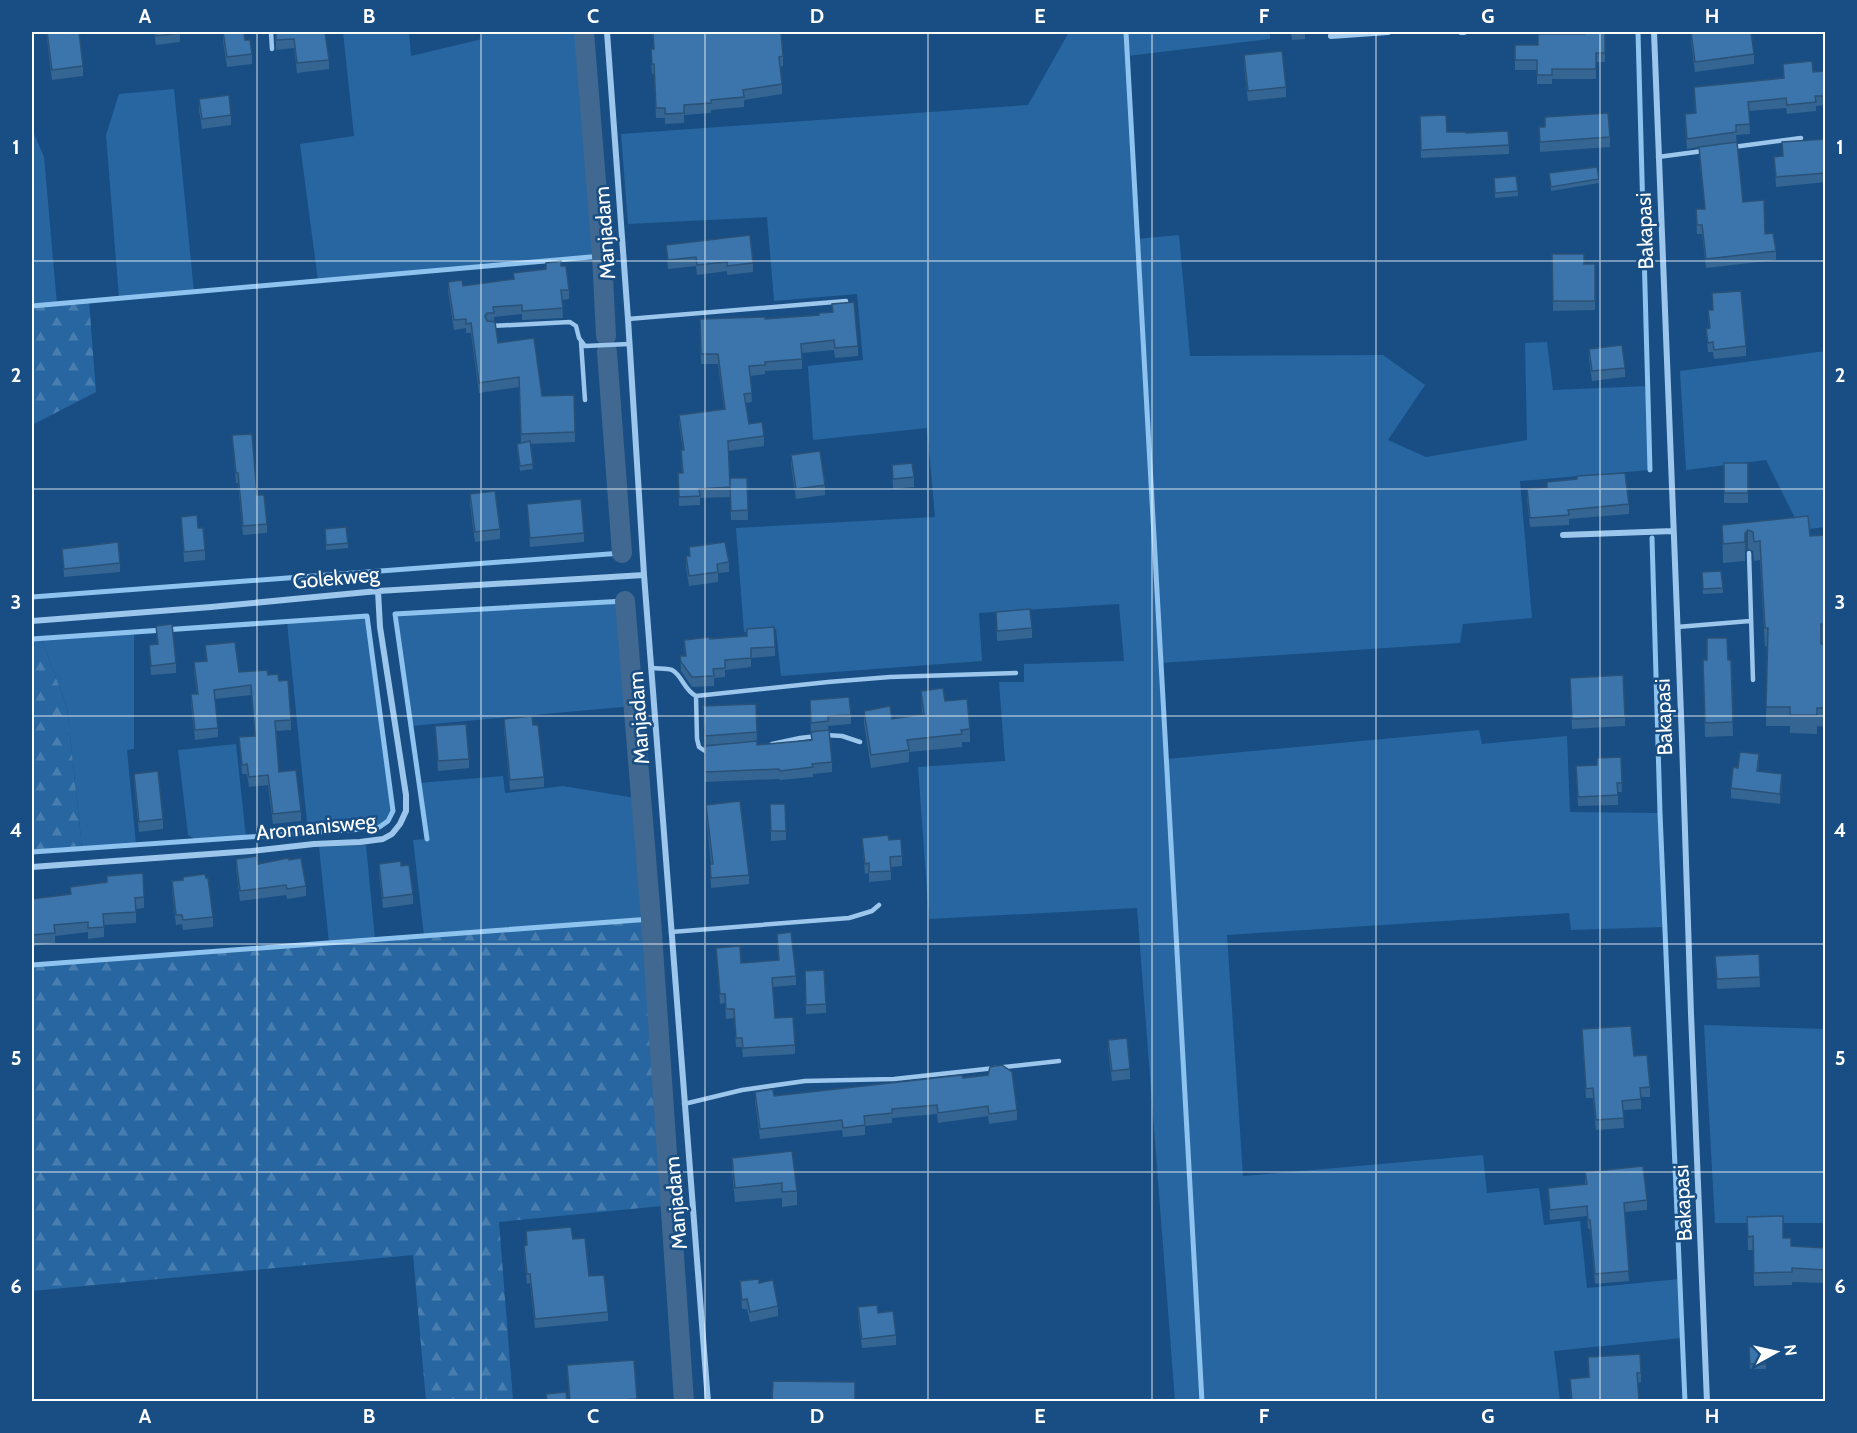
<svg xmlns="http://www.w3.org/2000/svg" width="1857" height="1433" viewBox="0 0 1857 1433" font-family="Cabin,sans-serif">
<style>
.green{fill:#2766a1}
.forest{fill:url(#forest-firs)}
.lines{fill:none;stroke-linecap:round;stroke-linejoin:round}
.stream{stroke:#8ec2ef;stroke-width:5}
.canal{stroke:#406890;stroke-width:20}
.lane{stroke:#9cc6ec;stroke-width:4.5}
.street{stroke:#9cc6ec;stroke-width:6}
.wall{fill:#346593}
.shaded-wall{fill:#2a5278}
.building{fill:#3c75ab;stroke:#2a5278;stroke-width:1.5}
.grid{fill:none;stroke:#fff;stroke-width:1.5;stroke-opacity:0.55}
.labels{text-anchor:middle;stroke-width:5;stroke-linejoin:round;paint-order:stroke}
.street-label{font-size:21px;fill:#fff;stroke:#184e83}
.neatline{fill:none;stroke:#fff;stroke-width:2}
.grid-label{font-size:20px;text-anchor:middle;font-weight:bold;fill:#fff}
</style>
<defs>
<pattern id="forest-firs" width="22" height="20" patternUnits="userSpaceOnUse" patternTransform="scale(1.5)"><rect width="22" height="20" fill="#2766a1"/><path d="M5 1l3.5 6h-7zM16 11l3.5 6h-7z" fill="#477daf"/></pattern>
</defs>
<rect width="100%" height="100%" fill="#184e83"/>
<path class="green" d="M343,32H409L411,56L482,39L481,32H584L602,256L318,281L300,144L354,136Z
M1069,32H1270V39L1127,56L1137,239L1179,235L1190,356L1383,355L1425,385L1388,440L1426,457L1527,440L1525,343L1547,342L1553,390L1648,386L1650,470L1520,481L1532,618L1463,624L1460,643L1161,663L1167,759L1479,730L1482,744L1567,736L1570,812L1660,813L1664,927L1571,930L1569,913L1227,935L1243,1176L1483,1155L1487,1193L1539,1188L1544,1225L1580,1221L1587,1288L1679,1279L1682,1338L1554,1351L1560,1401H1175L1137,908L929,919L918,767L1005,761L999,682H1024V664L1124,661L1119,604L979,613L982,661L781,676L776,629L744,632L736,528L935,517L927,428L813,440L808,366L863,360L857,294L774,301L767,217L628,224L621,134L1028,105Z
M174,89L194,292L119,298L106,135L119,94Z
M32,129L44,157L57,304L32,306Z
M1825,351V527L1801,530L1766,460L1686,470L1680,371Z
M625,601L634,706L411,726L395,614Z
M367,616L393,811L388,821L378,828L308,832L287,622Z
M134,632V749L127,750L136,844L82,848L67,707L41,638Z
M236,744L246,837L196,840L188,835L178,750Z
M503,776L505,793L563,786L641,799L651,919L424,936L413,840L427,839L419,783Z
M366,845L375,939L329,943L319,847Z
M1704,1025L1825,1029V1223H1715Z"/>
<path class="forest" d="M89,301L96,392L32,425V306Z
M41,638L67,707L82,848L32,852V639Z
M651,919L672,1205L499,1222L513,1401H426L413,1255L32,1291V965Z"/>
<g class="lines">
<path class="stream" d="M1126,32L1202,1402
M1638,32L1650,470
M32,306L602,256
M1652,538L1660,813L1685,1402
M32,597L622,553
M32,639L367,616L393,811L388,821L378,828L32,852
M427,839L395,614L625,601
M32,965L651,919"/>
<path class="canal" d="M584,32L602,256L606,336
M607,352L622,553
M625,601L651,919L684,1402"/>
<path class="lane" d="M271,32L272,49
M1733,147L1801,138
M1658,157L1703,151
M628,319L846,301
M491,326L570,322L576,326L579,338L585,346L629,344
M581,342L585,400
M1749,553L1753,680
M1677,627L1750,621
M652,668C658,669 666,668 672,670C682,675 684,690 696,696L828,682L890,677L1016,673
M696,696L697,739L699,747L705,751L710,750
M825,735L842,736L860,742
M772,744L800,738L817,736
M671,932L849,918L872,911L879,905
M684,1104L742,1090L805,1081L894,1079L1059,1061"/>
<path class="street" d="M607,32L628,319L644,575L708,1402
M1461,32H1464
M1654,32L1682,740L1691,1014L1707,1402
M1331,36L1388,32
M1563,535L1673,531
M32,621L211,607L378,591L644,575
M32,867L251,851L314,844L360,842L383,839L392,834L400,824L406,811V795L380,627L378,591"/>
</g>
<path class="wall" d="M46,32H79L83,66V76L52,80Z
M154,32H180V42L156,45Z
M223,32L245,40L252,54V64L227,67L223,41Z
M325,32L329,60V69L297,73L294,48L276,50V34Z
M652,32H710V33L783,56V66L780,67L782,84V94L744,100V107L711,110V113L684,115V123L665,124V118H656L654,74H652L651,59V49H654Z
M1291,32H1305V39L1292,40Z
M1605,32V62H1596V79H1552V84H1537V70H1515V45H1538L1585,34Z
M1691,32L1754,54V64L1695,72L1691,41Z
M1244,55L1286,87V97L1248,101L1244,65Z
M1783,64L1813,72L1826,71V105L1816,106V111L1787,114L1786,108L1749,111L1750,134L1736,135L1743,202L1776,251V260L1706,268L1702,234H1697L1696,219V209H1705L1699,156V147L1687,149L1685,124V114L1695,113L1694,87L1783,78Z
M199,99L231,115V125L202,129L199,109Z
M1545,117L1610,137V147L1540,152L1539,127H1545Z
M1420,124L1447,132L1466,133L1509,145V154L1421,158Z
M1826,139V182L1776,187L1774,157L1782,156V142Z
M1549,173L1599,179V183L1551,191Z
M1494,178L1518,191V196L1495,198Z
M666,245L753,263V272L727,275V271L697,275L696,266L668,269Z
M1552,254L1584,264H1595V310L1553,311Z
M546,263L561,266L569,290V299L562,300L563,318L522,320V314L494,317V321L498,343L542,396L575,432V442L530,444L533,469L520,471L517,448V444L521,443L519,387L479,393L471,333H466V328L454,330L448,291V282L463,286L513,279V273L546,269Z
M1712,293L1746,346V356L1714,359L1713,352H1708L1706,329L1709,328L1708,310H1713Z
M832,304L858,346V356L835,358L834,350L802,353V369L765,371V374L750,376L752,402L746,403L749,424L764,436V446L728,451L730,481L747,478L748,520H731L730,497L700,498V505L679,506L678,473H682L681,450H683L679,424V415L724,409L718,364H701L700,319H765L819,315L832,312Z
M1589,349L1625,368V377L1592,381L1589,359Z
M232,435L257,495L267,524V533L243,535L238,483H236Z
M791,455L825,485V495L796,499L791,465Z
M1724,463H1748V503H1724Z
M892,465L914,477V487L893,489Z
M1547,482L1629,504V514L1569,519V525L1530,527L1527,499V489L1547,487Z
M470,494L500,529V539L475,542L470,504Z
M527,504L584,533V542L530,547Z
M181,517L198,528L205,550V560L184,562Z
M1722,525L1810,536L1826,535V643H1821V644L1826,645V727L1817,726V734L1790,733V726H1766L1767,646L1765,647L1760,560L1754,561L1753,551L1748,549L1745,551V561L1723,563Z
M325,529L348,543V548L326,550Z
M32,541L34,565V574L32,575Z
M689,547L729,562V572L718,573V582L689,586L686,566V556H689Z
M62,549L120,563V572L64,577Z
M1702,577L1723,588V593L1703,594Z
M996,612L1032,628V638L997,641Z
M156,626L176,663V673L151,675L149,645L157,644Z
M747,629L775,647V656L751,658V667L725,670V677L714,678V686L692,687L681,671L680,656H685L684,640L710,639L747,637Z
M205,645L239,672L268,675L279,681L291,720V730L276,731L279,772L301,811V821L273,824L268,785L249,787L247,774H242L239,737L255,736L251,695L215,699L218,728V737L195,740L191,704V694H197L194,672V662L206,661Z
M1703,660H1731L1733,736L1705,737Z
M1570,678L1625,717V726L1572,729Z
M921,691L945,701L970,729V742H962V747L909,752V762L871,768L864,723V711L892,719L922,714Z
M810,700L851,715V724L828,726L832,762V772L813,774V777L780,780L779,779L705,782V746L727,744L705,745L703,716L756,704L757,745L811,740Z
M504,719L533,725L544,777V787L510,790L504,729Z
M435,726L469,759V768L438,771Z
M1621,757L1622,792H1618V805L1578,806L1576,776L1597,765Z
M1759,763L1758,772L1782,784L1780,804L1731,798V788L1738,768Z
M134,774L163,819V829L139,832L134,783Z
M770,804H785L786,840L771,841Z
M706,805L749,875V884L711,888L710,864H711L706,814Z
M862,838L889,840L902,856V866L891,867V880L869,882V873L865,874Z
M236,859L258,864L289,860L306,886V896L287,899L286,895L240,901L236,868Z
M379,864L401,866L413,894V904L383,908L379,873Z
M172,881L213,917V927L183,930L182,924L176,925L172,891Z
M70,887L144,897V908L136,909V923L104,925V937L88,939V932L55,936V943L32,946V898V899L70,894Z
M777,934L796,976V985L773,987L775,1018L795,1045V1054L743,1057L742,1047H736L734,1018L726,1019L725,1003L720,1004L716,948L741,963L778,960Z
M1759,954L1760,987L1717,989L1715,956Z
M805,981L826,1004V1013L806,1014Z
M1582,1029L1634,1056L1650,1087V1097H1641V1109L1623,1110L1624,1128L1596,1130L1593,1098H1586Z
M1108,1040L1130,1069V1079L1112,1081L1108,1049Z
M963,1078L1017,1110V1120L989,1124L988,1116L938,1123L937,1114L892,1118V1123L865,1126V1135L843,1137L842,1130L760,1139L755,1101V1092L774,1096Z
M732,1158L797,1191V1205L782,1207V1198L735,1202L732,1172Z
M1585,1172L1647,1200V1210L1624,1212L1629,1281L1595,1284L1590,1229H1588L1587,1216L1550,1220L1548,1188L1585,1184Z
M1747,1217L1783,1238L1791,1246L1826,1248V1283L1792,1282V1285L1754,1286L1753,1250H1748Z
M526,1231L573,1239L589,1276L608,1312V1321L535,1328L530,1283L527,1284L524,1255V1246H526Z
M740,1281L759,1283L778,1306V1316L750,1322L747,1309H742Z
M858,1307L878,1313L896,1335V1345L862,1348L858,1316Z
M1749,1347L1766,1364V1369H1750Z
M1588,1357L1641,1373V1382L1638,1383L1639,1401H1571L1570,1379L1589,1377Z
M634,1360L637,1401H569L567,1365Z"/>
<path class="shaded-wall" d="M1748,530V549L1745,551V533Z
M1782,774V784L1780,804V794Z"/>
<path class="building" d="M47,32H79L83,66L52,70Z
M156,32H180V33L156,36Z
M223,32H244L245,40H250L252,54L227,57Z
M279,32H325L329,60L297,63L294,39L276,40V34Z
M653,32H710V33L734,32H781L783,56L779,57L782,84L743,90L744,97L711,100V103L684,105V113L665,114V108H656L654,64H652L651,49H654Z
M1585,32H1605V53H1596V69H1552V75H1537V60H1515V45H1538V34H1585Z
M1691,32H1751L1754,54L1695,62Z
M1282,51L1286,87L1248,91L1244,55Z
M1812,61L1813,72L1826,71V96H1815L1816,102L1787,105L1786,98L1748,102L1750,124L1736,125V132L1687,139L1685,114L1696,113L1694,87L1784,78L1783,64Z
M229,95L231,115L202,119L199,99Z
M1608,113L1610,137L1540,142L1539,127H1545V117Z
M1446,115L1447,132H1466V133L1508,131L1509,145L1421,150L1420,116Z
M1826,139V173L1776,177L1774,157L1783,156L1782,142Z
M1737,142L1743,202L1764,200L1765,234L1773,233L1776,251L1706,259L1702,225H1697L1696,209H1705L1699,147Z
M1597,167L1599,179L1551,187L1549,173Z
M1516,176L1518,191L1495,193L1494,178Z
M750,235L753,263L727,266V262L697,265L696,257L668,260L666,245Z
M1552,254H1584V264H1595V301H1553Z
M561,261V266H566L569,290H561L563,308L522,311V305L493,307L494,313H487L485,316L487,321L495,322L498,343L534,338L542,396L574,395L575,432L521,434L519,377L479,383L471,323L466,324V319L454,320L448,282L462,280L463,286L514,279L513,273L546,269V263Z
M1741,291L1746,346L1714,350L1713,342L1708,343L1706,329L1710,328L1708,310H1713L1712,293Z
M854,302L858,346L835,348L834,340L801,344L802,359L765,362V365L749,366L752,393L744,394L749,424L762,422L764,436L728,441L730,486V478H747L748,510L731,511L730,487L699,489L700,496L679,497L678,473H683L681,450H684L679,415L725,409L718,354H701L700,319L765,317V319L819,315V313L833,312L832,304Z
M1622,345L1625,368L1592,371L1589,349Z
M252,434L257,495H264L267,524L243,526L238,473H236L232,435Z
M530,441L533,464L520,466L517,444Z
M820,451L825,485L796,489L791,455Z
M912,463L914,477L893,479L892,465Z
M1724,463H1748V493H1724Z
M1625,473L1629,504L1568,510L1569,515L1530,518L1527,489L1547,487V482L1577,479V476Z
M495,491L500,529L475,532L470,494Z
M581,499L584,533L530,538L527,504Z
M197,515L198,528H203L205,550L184,552L181,517Z
M1808,516L1810,536L1826,535V624H1821V644L1826,645V708H1817V715H1790V707H1766L1768,628H1765L1760,541L1754,542L1753,532L1748,530L1745,533V542L1723,544L1722,525Z
M346,527L348,543L326,545L325,529Z
M32,541L34,565H32Z
M118,542L120,563L64,569L62,549Z
M725,542L729,562L717,564L718,572L689,576L686,556H690L689,547Z
M1721,571L1723,588L1703,589L1702,572Z
M1030,609L1032,628L997,631L996,612Z
M172,624L176,663L151,666L149,645L158,644L156,626Z
M774,627L775,647L751,648V658L725,660V668L713,669L714,676L692,677L681,662L680,656H686L684,640L710,637V639L747,636V629Z
M1707,638H1727L1728,660H1731L1733,722L1705,723L1703,660H1707Z
M235,642L239,672L267,670L268,675L278,674L279,681L288,680L291,720L275,721L279,772L296,770L301,811L273,814L268,775L249,777L247,764L242,765L239,737L255,736L251,685L214,690L218,728L195,730L191,694H198L194,662L207,661L205,645Z
M1623,675L1625,717L1572,719L1570,678Z
M943,688L945,701L967,699L970,729L961,730L962,734L907,740L909,750L871,755L864,711L890,706L892,719L924,714L921,691Z
M849,697L851,715L828,716V721L811,723L810,700Z
M756,704L757,732L705,736L703,706Z
M532,716L533,725H538L544,777L510,780L504,719Z
M466,724L469,759L438,761L435,726Z
M829,730L832,762L812,764L813,767L780,771L779,769L705,772V746L757,741V745L812,740L811,732Z
M1740,752L1759,754L1757,771L1782,774L1780,794L1731,788L1733,767L1738,768Z
M1621,757L1622,783H1617L1618,795L1578,797L1576,766L1597,765V758Z
M158,771L163,819L139,822L134,774Z
M740,801L749,875L711,878L710,864H713L706,805Z
M770,804H785L786,831H771Z
M888,835L889,840L901,839L902,856L890,857L891,871L869,872V863L865,864L862,838Z
M257,856L258,864L288,858L289,860L301,858L306,886L287,889L286,885L240,891L236,859Z
M401,861V866L409,865L413,894L383,898L379,864Z
M143,873L144,897L135,898L136,912L103,914L104,927L88,928V922L54,925L55,933L32,935V898V899L71,894L70,887L107,882V876Z
M205,874L206,878H208L213,917L183,920L182,915H176L172,881L183,880V877Z
M791,932L796,976L772,978L775,1018L793,1017L795,1045L743,1048L742,1038H736L734,1009H726L725,994H720L716,948L740,946L741,963L779,960L777,934Z
M1759,954L1760,977L1717,979L1715,956Z
M824,970L826,1004L806,1005L805,971Z
M1631,1026L1634,1056L1647,1055L1650,1087L1640,1088L1641,1099L1622,1101L1624,1118L1596,1120L1593,1088L1586,1089L1582,1029Z
M1127,1038L1130,1069L1112,1071L1108,1040Z
M1002,1065L1012,1072L1017,1110L989,1114L988,1106L938,1113L937,1105L892,1109V1113L864,1116L865,1125L843,1128L842,1120L760,1129L755,1092L773,1089L774,1096L962,1075L963,1078L988,1075L990,1067Z
M792,1151L797,1191L782,1192V1183L735,1188L732,1158Z
M1643,1166L1647,1200L1624,1203L1629,1271L1595,1274L1590,1220H1588L1587,1206L1550,1210L1548,1188L1587,1184L1585,1172Z
M1783,1216V1238H1791V1246L1826,1248V1270L1792,1268V1272L1754,1273L1753,1236L1748,1237L1747,1217Z
M571,1227L573,1239L585,1238L589,1276L604,1275L608,1312L535,1319L530,1274H527L524,1246L527,1245L526,1231Z
M759,1279V1283L773,1280L778,1306L750,1312L747,1299L742,1300L740,1281Z
M877,1305L878,1313L893,1311L896,1335L862,1339L858,1307Z
M1765,1346L1766,1364H1750L1749,1347Z
M1640,1354L1641,1373H1637L1639,1401H1572L1570,1379L1589,1377L1588,1357Z
M634,1360L637,1399L604,1401H570L567,1365Z
M773,1381L855,1382V1401H772Z
M566,1392L567,1401H547L546,1394Z"/>
<path class="grid" d="M257,32V1402M481,32V1402M705,32V1402M928,32V1402M1152,32V1402M1376,32V1402M1600,32V1402M32,261H1826M32,489H1826M32,716H1826M32,944H1826M32,1172H1826"/>
<g class="labels">
<g class="street-label">
<text transform="translate(1645 231) rotate(-92)" y="7">Bakapasi</text>
<text transform="translate(605 233) rotate(-94)" y="7">Manjadam</text>
<text transform="translate(336 578) rotate(-5)" y="7">Golekweg</text>
<text transform="translate(1664 717) rotate(-92)" y="7">Bakapasi</text>
<text transform="translate(639 718) rotate(-94)" y="7">Manjadam</text>
<text transform="translate(316 827) rotate(-6)" y="7">Aromanisweg</text>
<text transform="translate(676 1203) rotate(-95)" y="7">Manjadam</text>
<text transform="translate(1683 1203) rotate(-93)" y="7">Bakapasi</text>
</g>
</g>
<rect width="1857" height="1433" fill="none" stroke="#184e83" stroke-width="66"/>
<g transform="translate(1776 1352) rotate(82)" stroke="#184e83" stroke-width="4.5" paint-order="stroke">
<path d="M0-4.5L10 22L0 15L-10 22Z" fill="#ffffff"/>
<text y="-9" font-size="16" font-weight="bold" text-anchor="middle" fill="#ffffff">N</text>
</g>
<rect x="33" y="33" width="1791" height="1367" class="neatline"/>
<g class="grid-label">
<text x="145" y="23">A</text>
<text x="369" y="23">B</text>
<text x="593" y="23">C</text>
<text x="817" y="23">D</text>
<text x="1040" y="23">E</text>
<text x="1264" y="23">F</text>
<text x="1488" y="23">G</text>
<text x="1712" y="23">H</text>
<text x="16" y="154">1</text>
<text x="1840" y="154">1</text>
<text x="16" y="382">2</text>
<text x="1840" y="382">2</text>
<text x="16" y="609">3</text>
<text x="1840" y="609">3</text>
<text x="16" y="837">4</text>
<text x="1840" y="837">4</text>
<text x="16" y="1065">5</text>
<text x="1840" y="1065">5</text>
<text x="16" y="1293">6</text>
<text x="1840" y="1293">6</text>
<text x="145" y="1423">A</text>
<text x="369" y="1423">B</text>
<text x="593" y="1423">C</text>
<text x="817" y="1423">D</text>
<text x="1040" y="1423">E</text>
<text x="1264" y="1423">F</text>
<text x="1488" y="1423">G</text>
<text x="1712" y="1423">H</text>
</g>
</svg>
